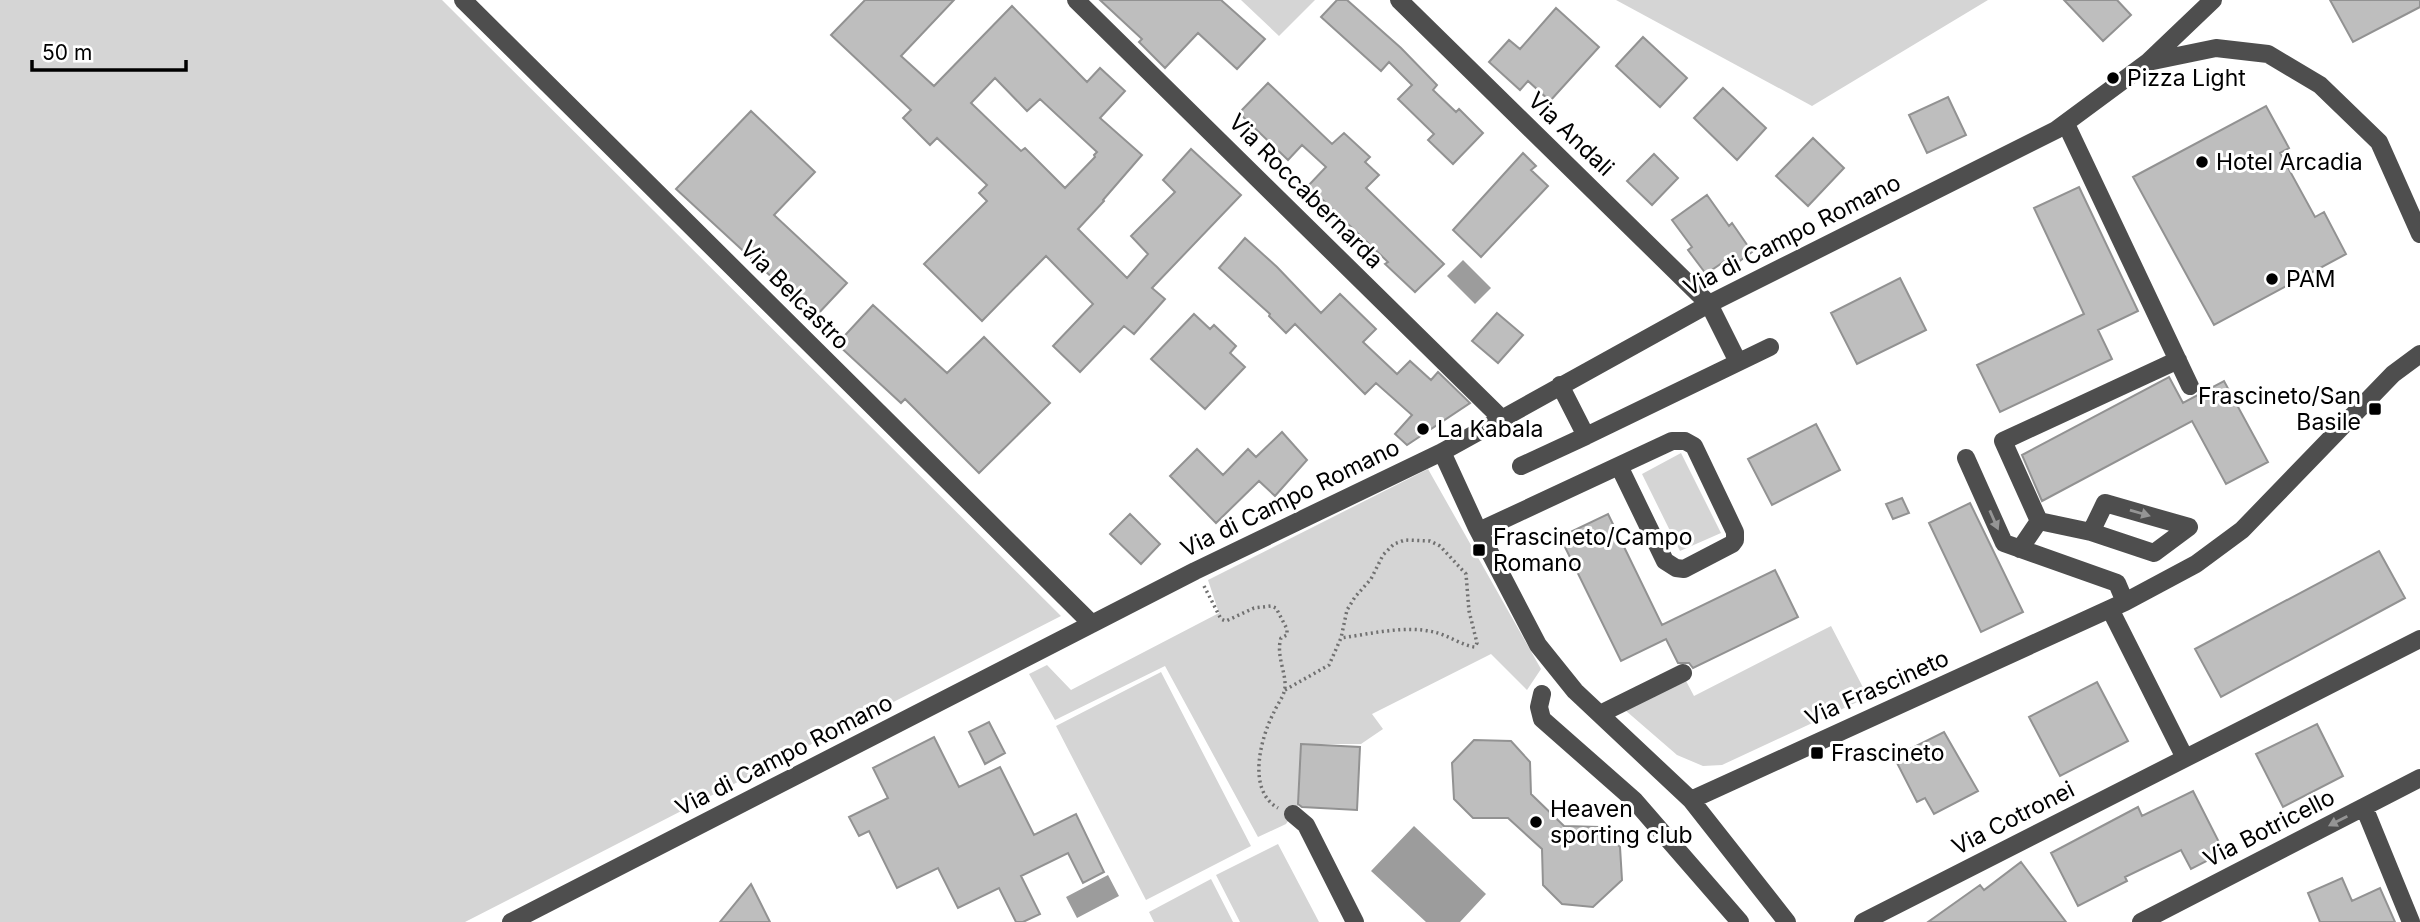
<svg xmlns="http://www.w3.org/2000/svg" width="2420" height="922" viewBox="0 0 2420 922" font-family="Inter,sans-serif">
<style>
.green{fill:#d5d5d5}
.water{fill:#9c9c9c}
.building{fill:#bebebe;stroke:#929292;stroke-width:2;fill-rule:evenodd}
.lines{fill:none;stroke-linecap:round;stroke-linejoin:round}
.path{stroke:#707070;stroke-width:3.5;stroke-dasharray:2 3.5;stroke-linecap:butt}
.minor{stroke:#4e4e4e;stroke-width:18}
.oneway{fill:#959595}
.poi-dot{fill:#000;stroke:#fff;stroke-width:2.5}
.labels{text-anchor:middle;stroke-width:6;stroke-linejoin:round;paint-order:stroke}
.poi-label{font-size:23px;fill:#000;stroke:#fff;text-anchor:start}
.street-label{font-size:23px;fill:#000;stroke:#fff}
</style>
<rect width="100%" height="100%" fill="#fff"/>
<path class="green" d="M0,0H442L1061,616L465,922H0Z
M1241,0H1315L1279,36Z
M1616,0H1988L1812,106Z
M1681,453L1721,533L1680,551L1642,474Z
M1428,469L1541,669L1527,690L1491,654L1372,714L1383,729L1361,744H1302L1298,806L1286,824L1258,837L1165,666L1055,720L1029,674L1047,665L1071,690L1219,613L1208,580Z
M1831,626L1868,697L1722,765L1703,766L1677,755L1625,710L1685,679L1694,696Z
M1161,672L1251,846L1146,900L1056,726Z
M1278,844L1319,922H1240L1216,875Z
M1211,879L1233,922H1154L1149,912Z"/>
<path class="water" d="M1463,260L1491,288L1475,304L1447,276Z
M1414,826L1486,894L1460,922H1426L1371,871Z
M1108,875L1119,896L1077,918L1066,897Z"/>
<path class="building" d="M865,0H954L901,56L934,86L1012,6L1087,82L1100,68L1125,91L1100,118L1142,155L1103,200L1104,201L1078,229L1127,278L1148,254L1131,236L1175,192L1163,180L1191,149L1241,195L1152,288L1165,299L1134,334L1124,326L1080,372L1053,346L1093,304L1046,256L982,321L924,264L987,201L979,193L987,185L937,138L930,145L903,118L911,110L831,35ZM995,78L1027,111L1040,99L1097,152L1094,155L1095,157L1065,188L1025,148L1021,151L971,103Z
M1100,0H1221L1265,39L1237,69L1198,33L1165,68L1139,42L1142,39Z
M1337,0H1347L1401,48L1437,85L1433,90L1456,112L1459,109L1483,133L1453,164L1428,140L1434,134L1398,99L1412,85L1389,62L1381,71L1321,17Z
M2064,0H2117L2131,15L2103,41Z
M2330,0H2420V7L2353,42Z
M1556,8L1599,47L1550,101L1528,81L1520,90L1489,62L1509,40L1520,49Z
M1643,37L1687,78L1660,107L1616,66Z
M1268,83L1332,144L1344,133L1370,157L1365,162L1379,175L1366,188L1444,264L1415,292L1385,264L1388,262L1308,186L1326,167L1302,145L1288,160L1239,113Z
M1723,88L1766,128L1737,160L1694,118Z
M1948,97L1966,135L1927,153L1909,115Z
M2266,106L2289,148L2280,153L2315,217L2324,212L2346,254L2214,325L2133,177Z
M751,111L815,172L774,215L847,283L815,317L676,189Z
M1813,138L1844,168L1808,206L1776,176Z
M1523,153L1536,166L1531,170L1548,186L1481,257L1453,230Z
M1654,154L1678,178L1652,205L1627,181Z
M2079,187L2138,311L2098,330L2112,359L2000,412L1977,365L2084,314L2034,208Z
M1707,195L1729,226L1732,223L1752,252L1730,268L1725,261L1706,274L1688,250L1692,247L1672,220Z
M1245,238L1277,267L1321,313L1340,294L1376,329L1363,342L1397,374L1410,361L1431,380L1438,372L1470,403L1407,445L1395,434L1412,415L1376,383L1365,394L1295,324L1286,333L1269,316L1270,314L1219,268Z
M1900,278L1926,330L1857,364L1831,313Z
M873,305L947,373L984,337L1050,403L979,473L905,399L901,403L837,344Z
M1497,313L1523,335L1498,363L1472,341Z
M1194,314L1210,329L1214,325L1236,346L1230,353L1245,367L1205,409L1151,359Z
M2169,377L2183,403L2224,381L2268,462L2226,484L2192,421L2042,501L2022,455Z
M1816,424L1840,470L1772,505L1748,459Z
M1282,432L1307,460L1275,496L1259,481L1216,523L1170,476L1197,449L1223,475L1248,449L1256,457Z
M1902,498L1909,513L1893,519L1886,504Z
M1970,503L2023,612L1981,632L1929,523Z
M1130,514L1160,544L1141,564L1110,534Z
M1608,514L1662,625L1775,570L1798,617L1693,668L1689,663H1678L1666,639L1621,661L1560,537Z
M2379,551L2405,598L2221,697L2195,649Z
M2097,682L2128,741L2060,776L2029,717Z
M989,722L1005,753L985,764L969,732Z
M2317,724L2343,776L2283,807L2256,754Z
M1944,732L1978,791L1934,814L1925,798L1917,802L1894,757Z
M934,737L959,787L1000,767L1034,835L1076,814L1104,872L1083,883L1068,853L1021,876L1040,914L1023,922H1016L999,888L958,908L938,868L897,888L869,831L859,836L849,817L888,798L873,768Z
M1474,740L1511,741L1530,762L1531,794L1564,826L1600,827L1620,847L1622,880L1593,907L1562,904L1543,885L1542,849L1508,818H1473L1454,799L1452,763Z
M1301,744L1360,747L1357,810L1302,807L1298,804Z
M2193,791L2224,852L2191,869L2181,850L2125,877L2127,881L2078,906L2051,853L2138,807L2142,816Z
M2021,862L2066,922H1928L1980,885L1984,890Z
M2342,878L2352,901L2380,888L2395,922H2320L2308,893Z
M751,884L770,922H720Z"/>
<g class="lines">
<path class="path" d="M1204,586L1221,619L1226,621L1254,608L1271,606L1276,608L1287,629V635L1281,638C1275,657 1289,677 1284,692C1282,699 1277,705 1274,712C1261,737 1246,790 1278,808
M1285,690L1329,665L1341,638L1347,610L1355,597L1371,579L1383,555L1394,544L1405,540L1430,541L1440,546L1466,574L1469,611L1477,643L1475,647C1463,646 1448,635 1434,632C1405,625 1370,634 1341,638"/>
<path class="minor" d="M463,0L1092,624
M1076,0L1501,418
M1399,0L1709,304L1738,362
M2148,62L2216,48L2268,54L2320,85L2379,142L2420,234
M2066,124L2190,386
M1560,385L1586,436L1770,347
M1442,452L1476,526L1538,645L1575,691L1691,800L2125,602L2196,564L2242,530L2393,374L2420,354
M1966,458L2004,543L2117,583L2125,602
M1521,466L1586,436
M1479,531L1672,441H1685L1694,446L1735,532V540L1732,544L1684,569L1676,568L1665,561L1619,466
M2091,532L2105,503L2189,527L2154,553L2091,532L2039,521L2003,441L2178,360
M2020,549L2039,521
M2110,609L2185,758
M1542,694L1539,707L1542,719L1634,800L1740,922
M1600,714L1683,673
M1691,800L1787,922
M2364,807L2411,922
M1293,814L1306,825L1355,922
M511,922L1195,571L1442,452L1709,304L2056,130L2148,62L2213,0
M1863,922L2420,639
M2141,922L2420,778"/>
</g>
<defs><path id="oneway-solid" d="M-6-.8H1V-3.2L6.5 0L1 3.2V.8H-6Z" transform="scale(1.75)"/></defs>
<g class="oneway">
<use href="#oneway-solid" transform="translate(2140 513) rotate(16)"/>
<use href="#oneway-solid" transform="translate(1994 520) rotate(66)"/>
<use href="#oneway-solid" transform="translate(2338 821) rotate(153)"/>
</g>
<g class="poi-dot">
<circle cx="2113" cy="78" r="7"/>
<circle cx="2202" cy="162" r="7"/>
<circle cx="2272" cy="279" r="7"/>
<rect x="2368" y="402" width="14" height="14" rx="3.5"/>
<circle cx="1423" cy="429" r="7"/>
<rect x="1472" y="543" width="14" height="14" rx="3.5"/>
<rect x="1810" y="746" width="14" height="14" rx="3.5"/>
<circle cx="1536" cy="822" r="7"/>
</g>
<g class="labels">
<g class="poi-label">
<text x="2127" y="86">Pizza Light</text>
<text x="2216" y="170">Hotel Arcadia</text>
<text x="2286" y="287">PAM</text>
<text x="2361" y="404" text-anchor="end">Frascineto/San<tspan x="2361" dy="26">Basile</tspan></text>
<text x="1437" y="437">La Kabala</text>
<text x="1493" y="545">Frascineto/Campo<tspan x="1493" dy="26">Romano</tspan></text>
<text x="1831" y="761">Frascineto</text>
<text x="1550" y="817">Heaven<tspan x="1550" dy="26">sporting club</tspan></text>
</g>
<g class="street-label">
<text transform="translate(1571 134) rotate(44)" y="8">Via Andali</text>
<text transform="translate(1306 191) rotate(45)" y="8">Via Roccabernarda</text>
<text transform="translate(1792 235) rotate(-27)" y="8">Via di Campo Romano</text>
<text transform="translate(795 295) rotate(45)" y="8">Via Belcastro</text>
<text transform="translate(1290 498) rotate(-26)" y="8">Via di Campo Romano</text>
<text transform="translate(1877 688) rotate(-24)" y="8">Via Frascineto</text>
<text transform="translate(784 755) rotate(-27)" y="8">Via di Campo Romano</text>
<text transform="translate(2013 818) rotate(-27)" y="8">Via Cotronei</text>
<text transform="translate(2269 828) rotate(-27)" y="8">Via Botricello</text>
</g>
</g>
<path d="M32 60v10h154v-10" fill="none" stroke="#000000" stroke-width="3.5"/>
<text x="42" y="60" font-size="21" fill="#000000" stroke="#ffffff" stroke-width="5" paint-order="stroke">50 m</text>
</svg>
